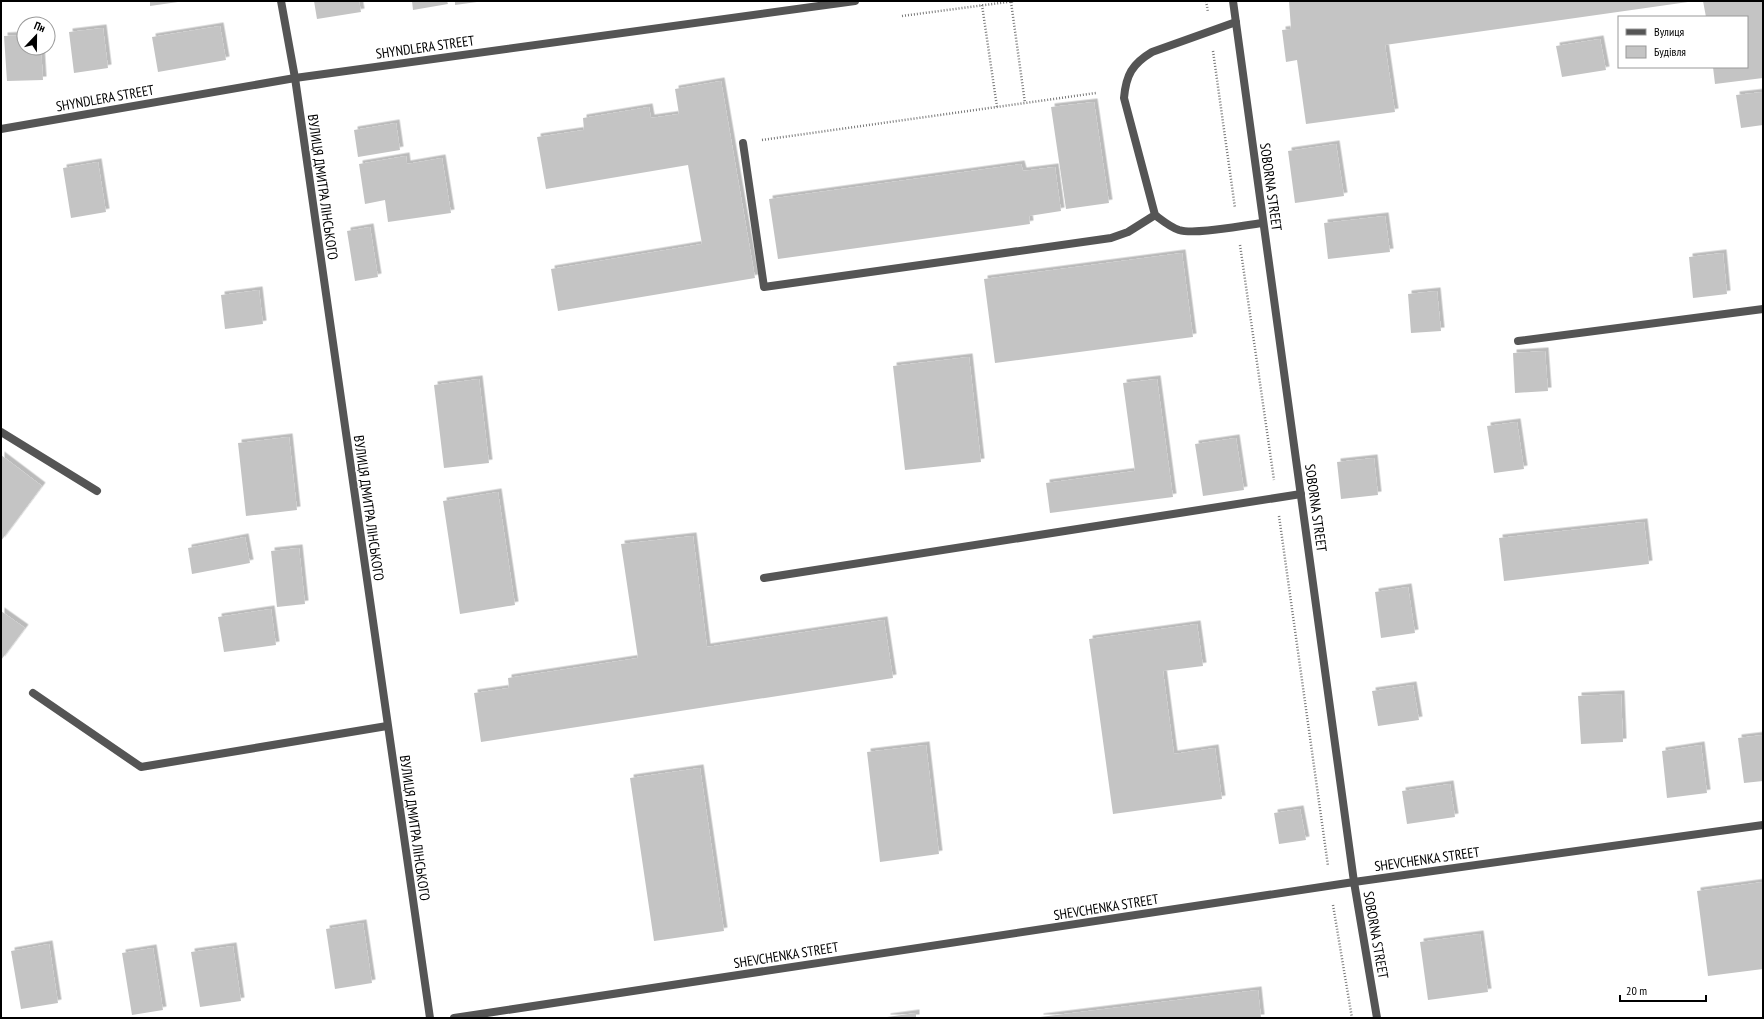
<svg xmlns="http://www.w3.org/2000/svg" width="1764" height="1019" viewBox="0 0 1764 1019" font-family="'PT Sans Narrow',sans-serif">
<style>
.building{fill:#c4c4c4;filter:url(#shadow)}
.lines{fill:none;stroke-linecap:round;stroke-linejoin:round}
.path{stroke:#777;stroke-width:2.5;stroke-dasharray:1 2;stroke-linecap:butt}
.lane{stroke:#555;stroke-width:8}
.street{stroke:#555;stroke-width:8}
.labels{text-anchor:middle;stroke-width:3;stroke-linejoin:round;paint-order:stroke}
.street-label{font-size:14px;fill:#000;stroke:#fff}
</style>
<defs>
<filter id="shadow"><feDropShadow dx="3.5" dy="-3.5" stdDeviation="0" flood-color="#0004"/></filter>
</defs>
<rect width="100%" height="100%" fill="#fff"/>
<path class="building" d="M150,1H178V2L150,6Z
M314,1H359L361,12L317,19Z
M412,1H447L448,4L413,10Z
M455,1H477V2L455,5Z
M1289,1H1688V2L1385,45L1395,112L1306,124L1297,60L1286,62L1282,30L1291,29Z
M1703,1H1763V78L1715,84L1713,67H1747V17H1706Z
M220,26L226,60L158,72L152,37Z
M103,28L108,68L74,73L69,32Z
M24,35V48H41L43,80L7,81L4,36Z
M1600,39L1606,70L1562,77L1556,46Z
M721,81L755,278L558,311L551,269L702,244L688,165L546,189L537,137L584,130L583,118L649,107L651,118L679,114L675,89Z
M1763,92V125L1741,128L1736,95Z
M1094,102L1109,203L1066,209L1051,107Z
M396,123L400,150L358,157L354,130Z
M1336,144L1344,196L1295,203L1288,151Z
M406,156L407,164L442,158L451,213L388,222L385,200L365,204L359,164Z
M98,162L106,212L71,218L63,168Z
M1021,164L1023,171L1055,167L1061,211L1029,216L1030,224L778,259L769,199Z
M1385,216L1390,252L1328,259L1324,223Z
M370,227L378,277L355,281L347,231Z
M1182,253L1193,337L995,363L984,279Z
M1723,253L1727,294L1693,298L1689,257Z
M259,290L263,324L225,329L221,295Z
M1437,291L1441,331L1411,333L1408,294Z
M1545,351L1548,391L1515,393L1513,353Z
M969,357L981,462L905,470L893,366Z
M479,379L489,463L444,468L434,385Z
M1157,379L1173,497L1050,513L1046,483L1135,471L1123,383Z
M1517,422L1524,469L1494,473L1487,426Z
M289,437L297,510L246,516L238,443Z
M1236,438L1244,490L1203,496L1195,444Z
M1,455L42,486L1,541Z
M1374,458L1378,495L1341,499L1337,462Z
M498,492L515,605L460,614L443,501Z
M1644,522L1649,564L1504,581L1499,538Z
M693,536L707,647L884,620L893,678L481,742L474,693L509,688L508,678L638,658L621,544Z
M245,537L250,563L192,574L188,548Z
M299,548L305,604L277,607L271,551Z
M1408,587L1415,633L1381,638L1375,592Z
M271,609L276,645L224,652L218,617Z
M1,611L25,628L1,660Z
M1197,624L1203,666L1163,671L1174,754L1215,748L1222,799L1113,814L1089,639Z
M1413,685L1419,720L1378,726L1372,691Z
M1621,694L1623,742L1581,744L1578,696Z
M1763,735V781L1744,783L1738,738Z
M926,745L939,854L880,862L867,752Z
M1701,745L1707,793L1667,798L1662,751Z
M700,768L724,931L654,941L630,778Z
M1450,784L1455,817L1407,824L1402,791Z
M1300,809L1306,840L1279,844L1274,813Z
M1763,882V969L1708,976L1697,891Z
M363,923L372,983L335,989L326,929Z
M1480,934L1488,992L1428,1000L1420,942Z
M49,944L58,1003L21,1009L11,951Z
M233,946L241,1001L200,1007L191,952Z
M153,948L163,1010L132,1015L122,953Z
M1258,990L1261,1018H1040V1017Z
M916,1013V1018H887V1017Z"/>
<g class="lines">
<path class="path" d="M1206,1L1208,12
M1011,2L1025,103
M982,5L997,107
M902,16L1015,1
M1213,51L1235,208
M762,140L1096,93
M1240,245L1274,480
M1279,516L1328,866
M1333,905L1352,1018"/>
<path class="lane" d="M1236,22L1152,52C1132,64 1126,75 1124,98L1155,215C1163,221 1170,227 1179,230C1196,235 1244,225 1263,223
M743,143L764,287L1111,238L1128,232L1155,215
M1,432L97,491
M764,578L1301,494
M33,693L141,767L387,726"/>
<path class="street" d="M281,1L295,78L430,1018
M1233,1L1354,882L1377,1018
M1,129L295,78L855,1
M1518,341L1763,309
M454,1018L1354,882L1763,825"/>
</g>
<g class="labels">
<g class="street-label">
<text transform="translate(425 47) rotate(-8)" y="5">SHYNDLERA STREET</text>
<text transform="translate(105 98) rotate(-10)" y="5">SHYNDLERA STREET</text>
<text transform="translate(323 187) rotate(82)" y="5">ВУЛИЦЯ ДМИТРА ЛІНСЬКОГО</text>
<text transform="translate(1271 187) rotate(82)" y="5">SOBORNA STREET</text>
<text transform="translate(369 508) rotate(82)" y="5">ВУЛИЦЯ ДМИТРА ЛІНСЬКОГО</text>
<text transform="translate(1316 508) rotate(82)" y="5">SOBORNA STREET</text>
<text transform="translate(415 828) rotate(82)" y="5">ВУЛИЦЯ ДМИТРА ЛІНСЬКОГО</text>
<text transform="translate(1427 859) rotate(-8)" y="5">SHEVCHENKA STREET</text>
<text transform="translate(1106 907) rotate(-9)" y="5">SHEVCHENKA STREET</text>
<text transform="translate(1376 935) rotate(80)" y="5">SOBORNA STREET</text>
<text transform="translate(786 955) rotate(-9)" y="5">SHEVCHENKA STREET</text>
</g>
</g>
<rect width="1764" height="1019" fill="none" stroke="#000000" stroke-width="4"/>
<rect x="1618" y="16" width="130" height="52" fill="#ffffff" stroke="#999999"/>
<rect x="1626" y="29" width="20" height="6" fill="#555555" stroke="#999999"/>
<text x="1654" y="36" font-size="12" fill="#000000">Вулиця</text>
<rect x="1626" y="46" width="20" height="12" fill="#c4c4c4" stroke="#999999"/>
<text x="1654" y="56" font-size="12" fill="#000000">Будівля</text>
<g transform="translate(36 36) rotate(22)"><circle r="19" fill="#ffffff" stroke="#999999"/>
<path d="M0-3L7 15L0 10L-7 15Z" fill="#000000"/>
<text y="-6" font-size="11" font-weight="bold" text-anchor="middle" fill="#000000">Пн</text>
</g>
<path d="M1620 995v6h86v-6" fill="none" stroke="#000000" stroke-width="2"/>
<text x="1626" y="995" font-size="12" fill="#000000" stroke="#ffffff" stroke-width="3" paint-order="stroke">20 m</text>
</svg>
